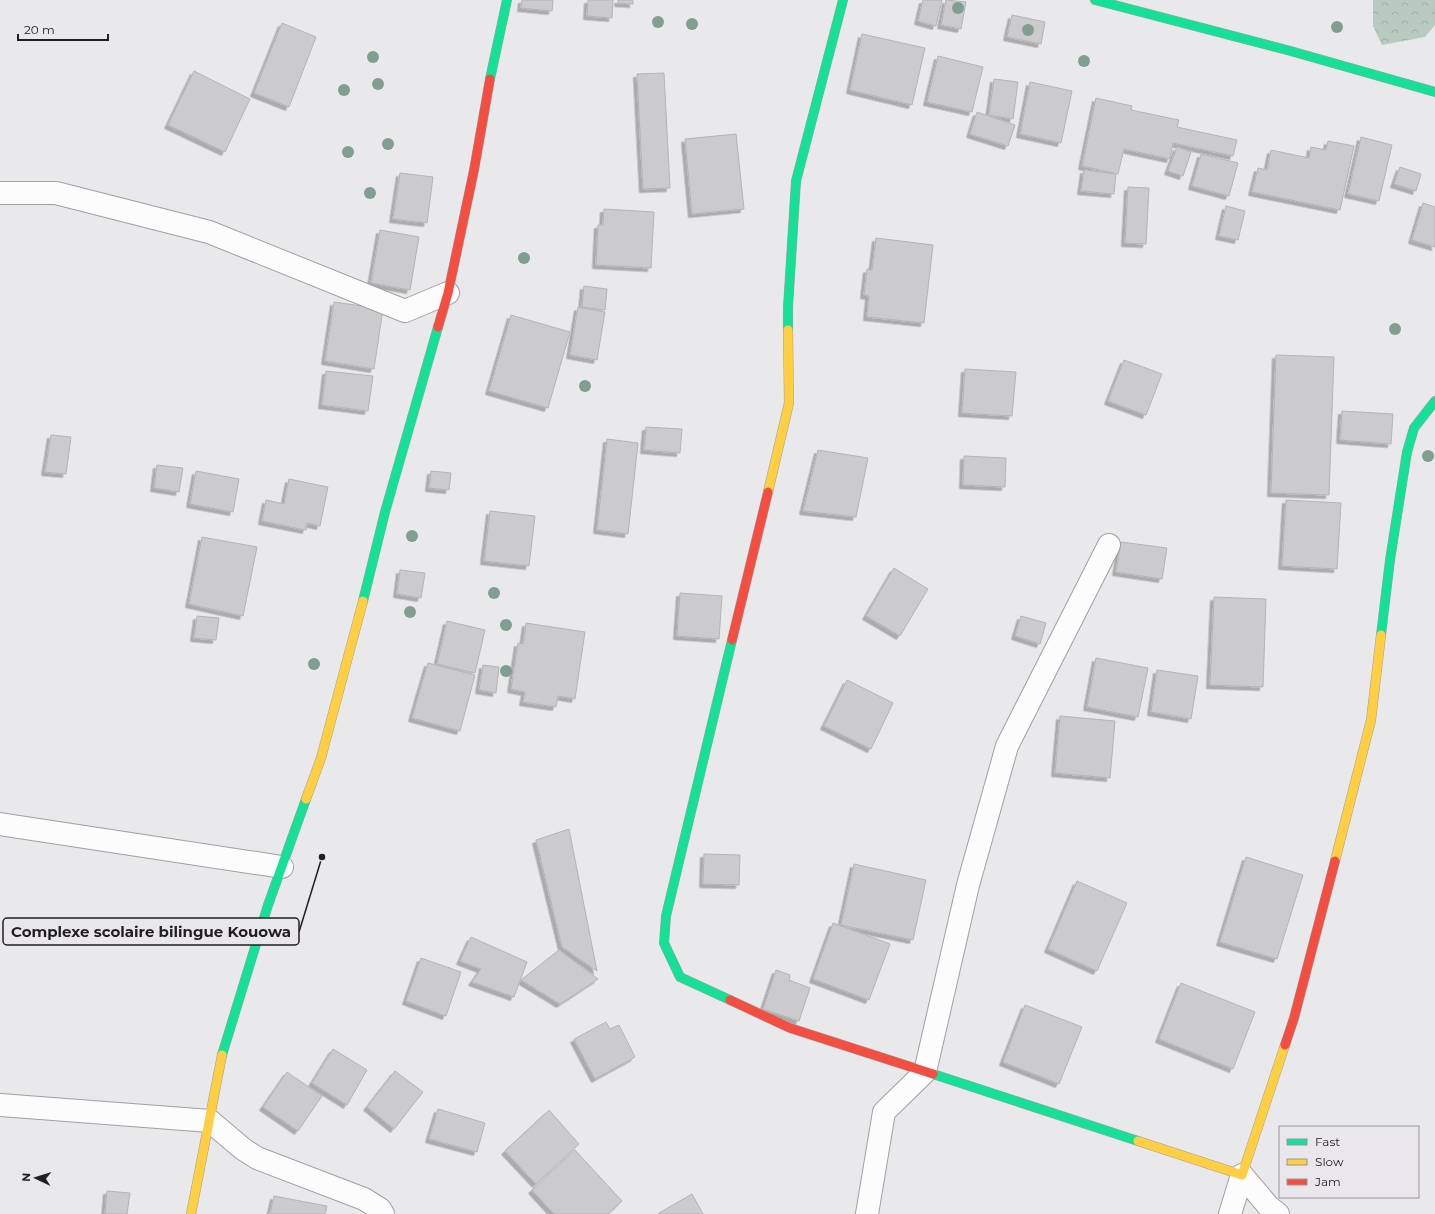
<svg xmlns="http://www.w3.org/2000/svg" width="1435" height="1214" viewBox="0 0 1435 1214" font-family="Montserrat,sans-serif">
<style>
.forest{fill:url(#forest-crowns)}
.building{fill:#cbcacc;stroke:#b4b4b6;filter:url(#shadow)}
.lines{fill:none;stroke-linecap:round;stroke-linejoin:round}
.street-casing{stroke:#a09fa2;stroke-width:24}
.fast-casing{stroke:#a09fa2;stroke-width:10}
.slow-casing{stroke:#a09fa2;stroke-width:10}
.jam-casing{stroke:#a09fa2;stroke-width:10}
.street{stroke:#fcfcfc;stroke-width:22}
.fast{stroke:#16e098;stroke-width:9}
.slow{stroke:#ffcf43;stroke-width:9}
.jam{stroke:#f24e42;stroke-width:9}
.tree{fill:#819f90}
.leader{fill:none;stroke:#1f1f20;stroke-width:1.5}
.callout-dot{fill:#1f1f20;stroke:#e9e7ec;stroke-width:1.5}
.callout{fill:#e9e7ec;stroke:#1f1f20;stroke-width:1.5}
.callout-label{font-size:15px;text-anchor:middle;font-weight:bold;fill:#1f1f20}
</style>
<defs>
<pattern id="forest-crowns" width="20" height="18" patternUnits="userSpaceOnUse"><rect width="20" height="18" fill="#b9cbc1"/><path d="M2 6a3 3 0 1 1 6 0M12 15a3 3 0 1 1 6 0" fill="none" stroke="#9faea6"/></pattern>
<filter id="shadow"><feDropShadow dx="-3.5" dy="3.5" stdDeviation="0" flood-color="#0004"/></filter>
</defs>
<rect width="100%" height="100%" fill="#e9e8eb"/>
<path class="forest" d="M1373,0H1435V25L1425,37L1382,45L1373,26Z"/>
<path class="building" d="M522,0H553L552,11L521,8Z
M588,0H613L612,18L587,16Z
M618,0H633V4L618,3Z
M923,0H942L936,26L918,21Z
M946,0L966,2L961,29L941,25Z
M1012,15L1045,22L1041,44L1007,37Z
M282,23L316,37L289,107L254,93Z
M862,34L925,48L912,105L850,90Z
M938,56L983,67L972,112L927,102Z
M194,71L250,99L225,152L168,125Z
M664,73L670,188L643,189L637,74Z
M994,79L1018,82L1013,119L989,115Z
M1030,82L1072,91L1061,143L1020,134Z
M1096,98L1132,106L1131,110L1179,120L1177,127L1237,140L1233,156L1173,143L1170,159L1124,149L1118,174L1082,166Z
M977,112L1015,125L1008,146L970,134Z
M736,134L744,209L692,214L685,139Z
M1361,137L1392,145L1379,201L1348,194Z
M1328,141L1354,146L1340,210L1252,192L1258,168L1267,170L1271,150L1309,158L1311,147L1326,150Z
M1177,147L1191,152L1183,176L1168,171Z
M1201,154L1238,163L1229,196L1192,186Z
M1400,167L1421,174L1416,191L1394,184Z
M1084,170L1116,174L1114,194L1081,191Z
M400,173L433,177L427,223L393,219Z
M1128,187L1149,188L1146,244L1125,243Z
M1423,203L1435,207V247L1412,240Z
M1226,206L1245,211L1238,240L1219,236Z
M604,209L654,212L651,268L596,265L598,225H603Z
M380,230L419,237L410,290L371,283Z
M876,238L933,245L924,323L867,317L869,296L864,295L867,269L872,270Z
M584,286L607,289L605,310L582,307Z
M334,302L383,309L374,369L325,361Z
M578,307L605,312L597,360L570,355Z
M511,315L570,332L548,408L489,391Z
M1276,355L1334,357L1329,495L1271,493Z
M1124,360L1162,374L1146,415L1108,401Z
M965,369L1016,372L1012,416L962,413Z
M326,371L373,376L368,411L322,405Z
M1342,411L1393,414L1391,444L1340,440Z
M646,427L682,429L680,453L644,450Z
M51,435L71,437L66,474L45,472Z
M607,439L638,443L628,534L597,530Z
M818,450L868,458L856,517L803,511Z
M964,456L1006,458L1005,487L963,485Z
M157,465L183,468L179,492L154,488Z
M196,471L239,479L233,512L190,504Z
M431,471L451,473L449,490L429,488Z
M289,479L328,487L320,526L307,523L306,530L262,521L266,500L284,504Z
M1286,500L1341,503L1337,569L1282,566Z
M490,511L535,516L529,566L484,561Z
M202,537L257,547L243,616L189,604Z
M1121,542L1167,548L1162,579L1116,572Z
M894,568L928,589L900,636L866,616Z
M400,570L425,573L421,598L397,594Z
M680,593L722,596L719,639L677,636Z
M1214,597L1266,599L1263,687L1210,685Z
M197,616L219,618L216,640L194,638Z
M1021,616L1046,623L1040,644L1015,636Z
M447,621L485,630L475,673L437,664Z
M526,623L585,632L575,699L558,696L556,707L523,702L525,692L511,689L518,643L523,644Z
M1096,658L1148,668L1138,717L1087,707Z
M428,663L475,675L460,731L412,718Z
M483,665L499,667L496,693L479,690Z
M1157,670L1198,676L1191,719L1151,712Z
M847,680L893,703L871,749L824,726Z
M1060,716L1115,721L1110,778L1055,773Z
M569,829L597,971L562,947L536,840Z
M704,854L740,855L739,885L703,884Z
M1246,857L1303,875L1277,959L1220,942Z
M854,864L926,880L913,940L841,925Z
M1077,881L1127,903L1097,971L1048,949Z
M833,923L890,944L869,1000L813,979Z
M471,937L527,962L514,997L472,982L481,969L460,961Z
M559,950L598,979L560,1004L521,980Z
M421,958L461,972L446,1016L406,1001Z
M776,970L790,975L789,980L810,988L799,1021L763,1009Z
M1181,983L1255,1012L1233,1069L1159,1039Z
M1025,1005L1082,1027L1059,1084L1003,1062Z
M606,1022L610,1029L619,1025L635,1057L595,1079L574,1039Z
M333,1049L367,1070L347,1105L312,1083Z
M395,1071L423,1092L394,1129L367,1107Z
M287,1072L322,1096L298,1131L263,1107Z
M438,1109L485,1123L477,1152L429,1139Z
M549,1110L579,1144L536,1184L505,1151Z
M575,1150L622,1201L608,1214H554L532,1190Z
M107,1191L130,1193L127,1214H105Z
M692,1194L703,1214H659V1213Z
M274,1196L327,1206L325,1214H270Z"/>
<g class="lines">
<defs>
<path id="street" d="M0,193H56L209,232L405,311L448,293
M0,824L282,867
M0,1105L210,1121L243,1149L257,1158L364,1199L380,1209L383,1214
M1242,1175L1269,1207L1278,1214
M867,1214L884,1112L925,1072L968,885L1007,746L1109,545
M1230,1214L1242,1175"/>
<path id="fast" d="M1095,0L1287,50L1435,92
M490,79L507,0
M788,330V307L796,181L843,0
M363,601L385,512L438,327
M1381,635L1390,560L1407,452L1414,428L1435,401
M730,1000L680,977L664,943L666,916L732,640
M222,1055L268,905L306,799
M933,1074L1138,1141"/>
<path id="slow" d="M768,492L789,403L788,330
M306,799L321,758L363,601
M1335,861L1371,720L1381,635
M1138,1141L1242,1175L1285,1045
M191,1214L222,1055"/>
<path id="jam" d="M438,327L448,293L474,170L490,79
M732,640L768,492
M730,1000L790,1028L933,1074
M1285,1045L1294,1018L1335,861"/>
</defs>
<use href="#street" class="street-casing"/>
<use href="#fast" class="fast-casing"/>
<use href="#slow" class="slow-casing"/>
<use href="#jam" class="jam-casing"/>
<use href="#street" class="street"/>
<use href="#fast" class="fast"/>
<use href="#slow" class="slow"/>
<use href="#jam" class="jam"/>
</g>
<g class="tree">
<circle cx="958" cy="8" r="6"/>
<circle cx="658" cy="22" r="6"/>
<circle cx="692" cy="24" r="6"/>
<circle cx="1337" cy="27" r="6"/>
<circle cx="1028" cy="30" r="6"/>
<circle cx="373" cy="57" r="6"/>
<circle cx="1084" cy="61" r="6"/>
<circle cx="378" cy="84" r="6"/>
<circle cx="344" cy="90" r="6"/>
<circle cx="388" cy="144" r="6"/>
<circle cx="348" cy="152" r="6"/>
<circle cx="370" cy="193" r="6"/>
<circle cx="524" cy="258" r="6"/>
<circle cx="1395" cy="329" r="6"/>
<circle cx="585" cy="386" r="6"/>
<circle cx="1428" cy="456" r="6"/>
<circle cx="412" cy="536" r="6"/>
<circle cx="494" cy="593" r="6"/>
<circle cx="410" cy="612" r="6"/>
<circle cx="506" cy="625" r="6"/>
<circle cx="314" cy="664" r="6"/>
<circle cx="506" cy="671" r="6"/>
</g>
<path class="leader" d="M322 857L299 932"/>
<circle class="callout-dot" cx="322" cy="857" r="4"/>
<rect class="callout" x="3" y="918" width="296" height="27" rx="4"/>
<g class="callout-label">
<text x="151" y="937">Complexe scolaire bilingue Kouowa</text>
</g>
<rect x="1279" y="1126" width="140" height="72" fill="#e9e7ec" stroke="#98979a"/>
<rect x="1287" y="1139" width="20" height="6" fill="#16e098" stroke="#98979a"/>
<text x="1315" y="1146" font-size="12" fill="#1f1f20">Fast</text>
<rect x="1287" y="1159" width="20" height="6" fill="#ffcf43" stroke="#98979a"/>
<text x="1315" y="1166" font-size="12" fill="#1f1f20">Slow</text>
<rect x="1287" y="1179" width="20" height="6" fill="#f24e42" stroke="#98979a"/>
<text x="1315" y="1186" font-size="12" fill="#1f1f20">Jam</text>
<g transform="translate(36 1178) rotate(274)" stroke="#e9e7ec" stroke-width="3" paint-order="stroke">
<path d="M0-3L7 15L0 10L-7 15Z" fill="#1f1f20"/>
<text y="-6" font-size="11" font-weight="bold" text-anchor="middle" fill="#1f1f20">N</text>
</g>
<path d="M18 34v6h90v-6" fill="none" stroke="#1f1f20" stroke-width="2"/>
<text x="24" y="34" font-size="12" fill="#1f1f20" stroke="#e9e7ec" stroke-width="3" paint-order="stroke">20 m</text>
</svg>
